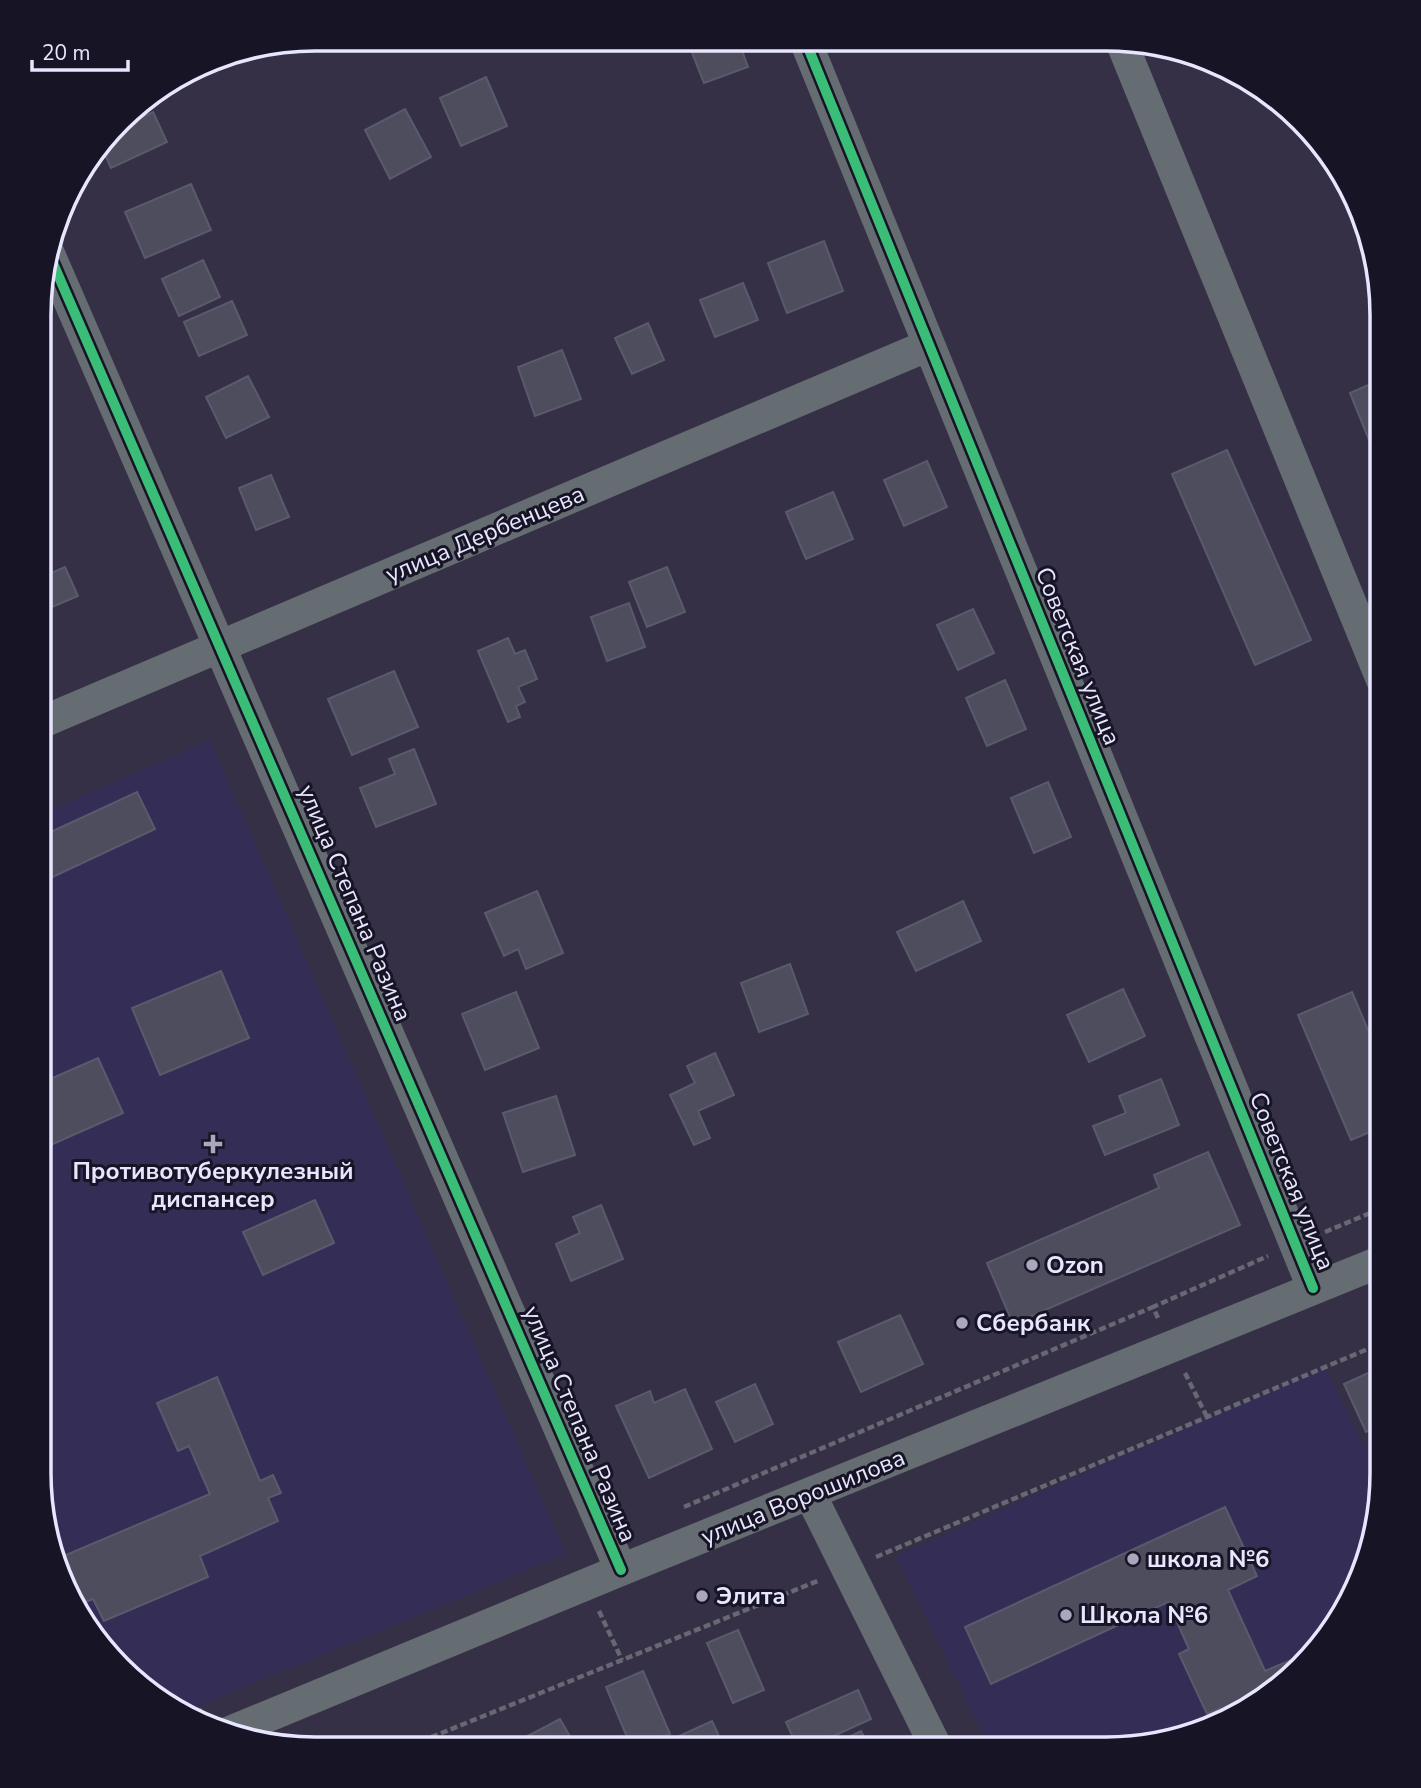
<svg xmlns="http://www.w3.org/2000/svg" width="1421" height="1788" viewBox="0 0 1421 1788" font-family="'Nunito Sans',sans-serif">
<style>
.built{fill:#342d56}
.building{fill:#4d4d5e;stroke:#5a5a6d;stroke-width:2}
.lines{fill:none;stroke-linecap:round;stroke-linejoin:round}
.path{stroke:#676873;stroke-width:4.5;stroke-dasharray:7 3.5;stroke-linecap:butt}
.minor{stroke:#656c72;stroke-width:32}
.cycleway-casing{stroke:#171425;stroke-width:15}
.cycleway{stroke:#3abd76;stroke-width:10}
.poi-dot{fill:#a9a6be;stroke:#171425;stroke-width:2.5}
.labels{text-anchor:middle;stroke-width:6;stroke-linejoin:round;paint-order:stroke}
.street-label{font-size:24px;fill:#e8e6ff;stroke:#171425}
.poi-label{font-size:24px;font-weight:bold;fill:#e8e6ff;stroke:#171425;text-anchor:start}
.rim{fill:none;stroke:#e8e6ff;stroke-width:3.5}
</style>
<rect width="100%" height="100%" fill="#353046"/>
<path class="built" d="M210,740L566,1554L182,1713L162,1703L75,1611L48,1544L39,1474L40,814Z
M1325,1367L1382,1482L1368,1562L1336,1626L1244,1713L1124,1749H990L896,1556Z"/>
<path class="building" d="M687,40H738L748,67L704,83Z
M486,77L507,126L461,146L440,98Z
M405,109L431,157L390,179L365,130Z
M153,112L167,142L111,168L101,146L113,131Z
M191,184L211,230L145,258L125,212Z
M824,241L843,291L787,313L768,263Z
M203,260L220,297L179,316L162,279Z
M743,283L758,320L715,337L700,300Z
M232,301L247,335L199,356L184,322Z
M648,323L664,360L632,374L615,338Z
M562,350L581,399L535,416L518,367Z
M248,376L269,417L226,438L206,397Z
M1382,379V472L1350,393Z
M1227,450L1311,640L1255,665L1172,474Z
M927,461L947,507L904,526L884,480Z
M271,475L289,517L256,530L239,488Z
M833,492L853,539L806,559L786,512Z
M65,567L78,596L45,610L40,599V578Z
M667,567L685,612L647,627L629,582Z
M629,603L645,647L607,661L591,617Z
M973,609L994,653L958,670L937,625Z
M508,638L515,654L525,650L537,679L518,687L525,702L516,706L520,717L508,722L478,651Z
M394,671L418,727L352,755L328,699Z
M1005,680L1026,729L987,746L966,698Z
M414,749L436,804L376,827L360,788L395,774L389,759Z
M1048,782L1071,837L1034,853L1011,798Z
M137,792L155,829L40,883V837Z
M537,891L563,953L526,969L518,949L504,956L485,913Z
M963,901L981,941L916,971L897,932Z
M790,964L808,1014L759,1032L741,983Z
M221,971L249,1038L160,1075L132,1008Z
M1123,989L1145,1036L1089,1062L1067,1015Z
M516,992L539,1048L485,1070L462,1014Z
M1352,992L1382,1063V1127L1351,1140L1298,1015Z
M715,1053L734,1095L698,1111L710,1138L694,1145L670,1095L695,1083L687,1066Z
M98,1058L123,1113L44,1148L39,1138V1084Z
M1161,1079L1179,1125L1105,1155L1093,1126L1126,1113L1119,1096Z
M556,1096L575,1155L523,1172L503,1113Z
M1208,1152L1240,1225L1013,1324L987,1263L1159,1188L1154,1175Z
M315,1200L334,1243L263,1275L243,1232Z
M601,1205L623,1259L571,1281L556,1244L580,1233L573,1217Z
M900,1315L923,1364L861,1392L838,1342Z
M1381,1367L1382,1425L1366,1432L1344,1384Z
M217,1377L260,1481L273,1475L281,1493L268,1498L278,1521L200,1556L208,1577L104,1621L93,1599L73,1607L54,1560L210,1494L189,1446L178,1451L157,1403Z
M755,1384L773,1424L735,1442L716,1402Z
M685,1389L712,1449L649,1478L616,1406L650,1391L654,1403Z
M1225,1507L1257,1576L1228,1590L1265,1671L1308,1653L1244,1713L1226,1718L1221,1708L1207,1714L1179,1654L1189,1649L1168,1602L991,1684L965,1627Z
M738,1630L764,1690L733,1703L707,1643Z
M643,1671L670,1734L632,1749L606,1687Z
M858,1690L871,1719L805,1749H798L786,1722Z
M560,1719L577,1749H525L520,1740Z
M712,1721L725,1749H683L677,1737Z
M861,1731L870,1749H824Z"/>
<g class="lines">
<path class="path" d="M1325,1232L1382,1208
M1158,1318L1153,1307L1268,1256
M1185,1373L1207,1417
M684,1507L1153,1307
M876,1557L1382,1343
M599,1611L622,1660
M187,1716L202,1710
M402,1749L820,1580"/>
<path class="minor" d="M805,40L1313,1288
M1121,41L1382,680
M49,254L621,1570
M40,723L929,345
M810,1494L937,1749
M225,1734L621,1570L1382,1261"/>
<defs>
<path id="cycleway" d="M805,40L1313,1288
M49,254L621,1570"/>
</defs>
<use href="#cycleway" class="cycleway-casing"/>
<use href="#cycleway" class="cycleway"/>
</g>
<g class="poi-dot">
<path d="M209.5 1133.5h7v7h7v7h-7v7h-7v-7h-7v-7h7z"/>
<circle cx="1032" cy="1265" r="7"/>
<circle cx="962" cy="1323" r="7"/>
<circle cx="1133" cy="1559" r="7"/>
<circle cx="702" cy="1596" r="7"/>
<circle cx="1066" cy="1615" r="7"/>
</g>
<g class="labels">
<g class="street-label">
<text transform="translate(485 534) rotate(-23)" y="8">улица Дербенцева</text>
<text transform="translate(1078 656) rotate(68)" y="8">Советская улица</text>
<text transform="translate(355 903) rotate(67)" y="8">улица Степана Разина</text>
<text transform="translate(1292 1181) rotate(68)" y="8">Советская улица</text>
<text transform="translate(580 1424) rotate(67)" y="8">улица Степана Разина</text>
<text transform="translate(803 1497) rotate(-22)" y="8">улица Ворошилова</text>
</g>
<g class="poi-label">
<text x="213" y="1179" text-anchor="middle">Противотуберкулезный<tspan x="213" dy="28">диспансер</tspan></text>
<text x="1046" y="1273">Ozon</text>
<text x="976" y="1331">Сбербанк</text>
<text x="1147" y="1567">школа №6</text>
<text x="716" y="1604">Элита</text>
<text x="1080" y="1623">Школа №6</text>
</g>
</g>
<path d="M0 0H1421V1788H0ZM315 51H1106A264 264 0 0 1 1370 315V1473A264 264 0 0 1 1106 1737H315A264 264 0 0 1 51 1473V315A264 264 0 0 1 315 51Z" fill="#171425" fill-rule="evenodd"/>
<path class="rim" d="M315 51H1106A264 264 0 0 1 1370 315V1473A264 264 0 0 1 1106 1737H315A264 264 0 0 1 51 1473V315A264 264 0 0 1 315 51Z"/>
<path d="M32 60v10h96v-10" fill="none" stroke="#e8e6ff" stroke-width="3.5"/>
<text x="42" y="60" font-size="21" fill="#e8e6ff" stroke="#171425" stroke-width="5" paint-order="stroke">20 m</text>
</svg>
